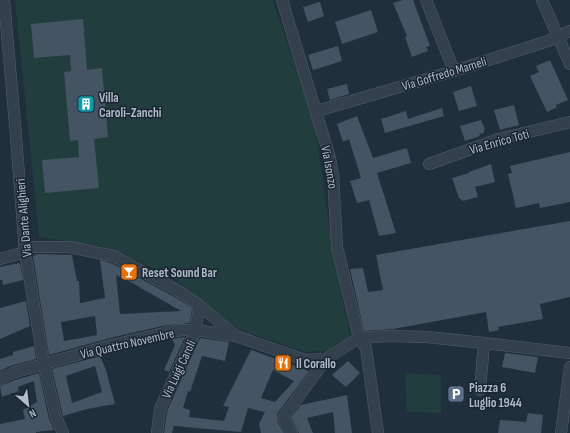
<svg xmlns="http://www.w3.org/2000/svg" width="570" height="433" viewBox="0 0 570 433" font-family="'Sofia Sans Condensed',sans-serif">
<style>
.green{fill:#223d3d}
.building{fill:#445463;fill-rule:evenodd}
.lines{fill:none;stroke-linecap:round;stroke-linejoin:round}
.minor-casing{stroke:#535e6a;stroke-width:12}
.minor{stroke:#34404c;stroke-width:11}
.labels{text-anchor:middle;stroke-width:3;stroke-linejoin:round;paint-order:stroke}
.street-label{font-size:13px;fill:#b0bbc8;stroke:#1a2531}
.poi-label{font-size:13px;font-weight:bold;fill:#b0bbc8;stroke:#1a2531;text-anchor:start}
</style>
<rect width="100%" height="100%" fill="#202f3c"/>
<path class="green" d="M15,0H273L315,124L332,248L351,339L327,351L305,352L238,329L173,277L105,247L39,237Z
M405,373L441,375V413L407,412Z"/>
<path class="building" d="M403,0H413L430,46L426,47L428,51L412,57L405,37L407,36L393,3Z
M320,2L324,16L308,22L303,7Z
M371,10L378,32L342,44L335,22Z
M83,19L87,70L102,68L108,137L94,139L99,188L45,193L42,160L79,157L78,140L70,141L64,72L71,71L70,55L34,58L31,24Z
M338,46L342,61L313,70L308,55Z
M550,60L568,100L556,105L557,107L547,112L530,76L539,72L536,66Z
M347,84L349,94L330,100L327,89Z
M471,86L477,106L459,111L453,92Z
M514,105L519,125L500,130L494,110Z
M442,108L444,116L385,133L381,119L406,111L408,119Z
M357,116L373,158L407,148L411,163L377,173L396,233L379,236L369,200L357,203L350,181L361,178L349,139L343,142L337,124Z
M481,120L485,129L484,130V133L479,134L480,136L465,141L460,126Z
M570,152V202L540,208L539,203L516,208L508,174L512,173L510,166Z
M491,164L495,182L475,187L478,197L463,201L459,198L452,178L469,173V172Z
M570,221V297L540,304L543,319L498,327L499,330L489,332L486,312L393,329L364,331L350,269L363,268L368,292L383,290L376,255Z
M38,254L72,255L77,281H79L80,303L105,298L100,260L111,263L173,296L192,308L190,323L162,326L110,338L49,355L33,256ZM116,275L134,284L181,311L120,314ZM95,316L97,335L64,341L61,322Z
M20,263L23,280L3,285L2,280H0V267Z
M26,301L30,326L0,339V308Z
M185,337L169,372L164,370L175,345L172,339Z
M200,338L229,342L225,361L202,356L190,392L188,391L183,408L190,410L189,417L224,421L229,407L223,406L251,350L309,371L277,414V421L284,433H261L259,424L265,412L248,408L241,432L174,426L172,433H164L167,411ZM273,370L294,381L275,402L261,398Z
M34,346L36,359L10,366L0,371V359L13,355V352Z
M505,353L538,357L535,373L502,367Z
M100,356L106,370L115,404L87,409L63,416L52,369ZM95,366L102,392L72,403L66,376Z
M348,361L360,373L346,387L332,375Z
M39,373L49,419L54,430L36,432V433H0V424L25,419L23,410L37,402L34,381L18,387L19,391L2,397L0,386L15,380Z
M347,395L352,433H335L333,412L307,418L313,433H299L291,418L301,405Z
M528,413L543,415L541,433H498L500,420L526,422Z"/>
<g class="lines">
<defs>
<path id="minor" d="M4,0L15,124L25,252L44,365L56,417L63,433
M282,0L330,158L333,174L337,247L359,338L366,348L378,433
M426,0L454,71
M542,0L570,64
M317,111L454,71L548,41L570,31
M429,164L499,139L570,122
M25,247H69L113,256L177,290L199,305L236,336L305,360L326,359L359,338L388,336L427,337L484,343L570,353
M0,259L25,252
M0,379L12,373L112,345L164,333L182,330H196L236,336
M480,390L484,343
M157,433L160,409L196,330L199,305
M292,433L283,418L326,359
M561,433L570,367"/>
</defs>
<use href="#minor" class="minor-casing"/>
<use href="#minor" class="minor"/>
</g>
<defs>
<symbol id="building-square" viewBox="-11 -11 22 22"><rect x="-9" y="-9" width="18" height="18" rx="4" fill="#0f9aa8" stroke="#1a2531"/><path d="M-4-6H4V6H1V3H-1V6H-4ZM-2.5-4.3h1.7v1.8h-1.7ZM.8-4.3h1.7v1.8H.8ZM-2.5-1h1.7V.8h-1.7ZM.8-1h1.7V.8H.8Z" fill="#fff"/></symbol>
<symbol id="bar-square" viewBox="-11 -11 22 22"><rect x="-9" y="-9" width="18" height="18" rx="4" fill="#e8710a" stroke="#1a2531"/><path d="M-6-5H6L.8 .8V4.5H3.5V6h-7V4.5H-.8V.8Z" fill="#fff"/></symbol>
<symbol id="restaurant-square" viewBox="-11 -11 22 22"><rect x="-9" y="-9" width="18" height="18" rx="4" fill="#e8710a" stroke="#1a2531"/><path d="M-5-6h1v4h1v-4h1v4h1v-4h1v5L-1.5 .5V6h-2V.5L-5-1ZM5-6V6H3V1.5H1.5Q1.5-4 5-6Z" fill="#fff"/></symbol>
<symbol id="parking-square" viewBox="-11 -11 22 22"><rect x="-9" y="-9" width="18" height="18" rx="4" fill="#5c6f8a" stroke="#1a2531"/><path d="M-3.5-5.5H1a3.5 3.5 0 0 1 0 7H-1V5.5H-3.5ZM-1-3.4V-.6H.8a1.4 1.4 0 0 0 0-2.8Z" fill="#fff"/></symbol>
</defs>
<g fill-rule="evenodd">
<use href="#building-square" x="76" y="94" width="20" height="20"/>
<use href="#bar-square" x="119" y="262" width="20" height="20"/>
<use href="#restaurant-square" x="273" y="353" width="20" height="20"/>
<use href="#parking-square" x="446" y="384" width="20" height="20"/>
</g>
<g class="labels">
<g class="street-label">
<text transform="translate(444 73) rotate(-17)" y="5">Via Goffredo Mameli</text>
<text transform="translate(499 141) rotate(-16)" y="5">Via Enrico Toti</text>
<text transform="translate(330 167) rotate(80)" y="5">Via Isonzo</text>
<text transform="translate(23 218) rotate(-95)" y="5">Via Dante Alighieri</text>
<text transform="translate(127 343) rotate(-13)" y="5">Via Quattro Novembre</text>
<text transform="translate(178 369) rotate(-65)" y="5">Via Luigi Caroli</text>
</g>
<g class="poi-label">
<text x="99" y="102">Villa<tspan x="99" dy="15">Caroli-Zanchi</tspan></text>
<text x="142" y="277">Reset Sound Bar</text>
<text x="296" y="368">Il Corallo</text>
<text x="469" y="392">Piazza 6<tspan x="469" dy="15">Luglio 1944</tspan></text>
</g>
</g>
<g transform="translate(28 405) rotate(152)" stroke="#1a2531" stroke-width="3" paint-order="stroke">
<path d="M0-3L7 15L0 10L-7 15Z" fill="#b0bbc8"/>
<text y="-6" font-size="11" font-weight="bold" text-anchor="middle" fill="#b0bbc8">N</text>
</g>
</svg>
